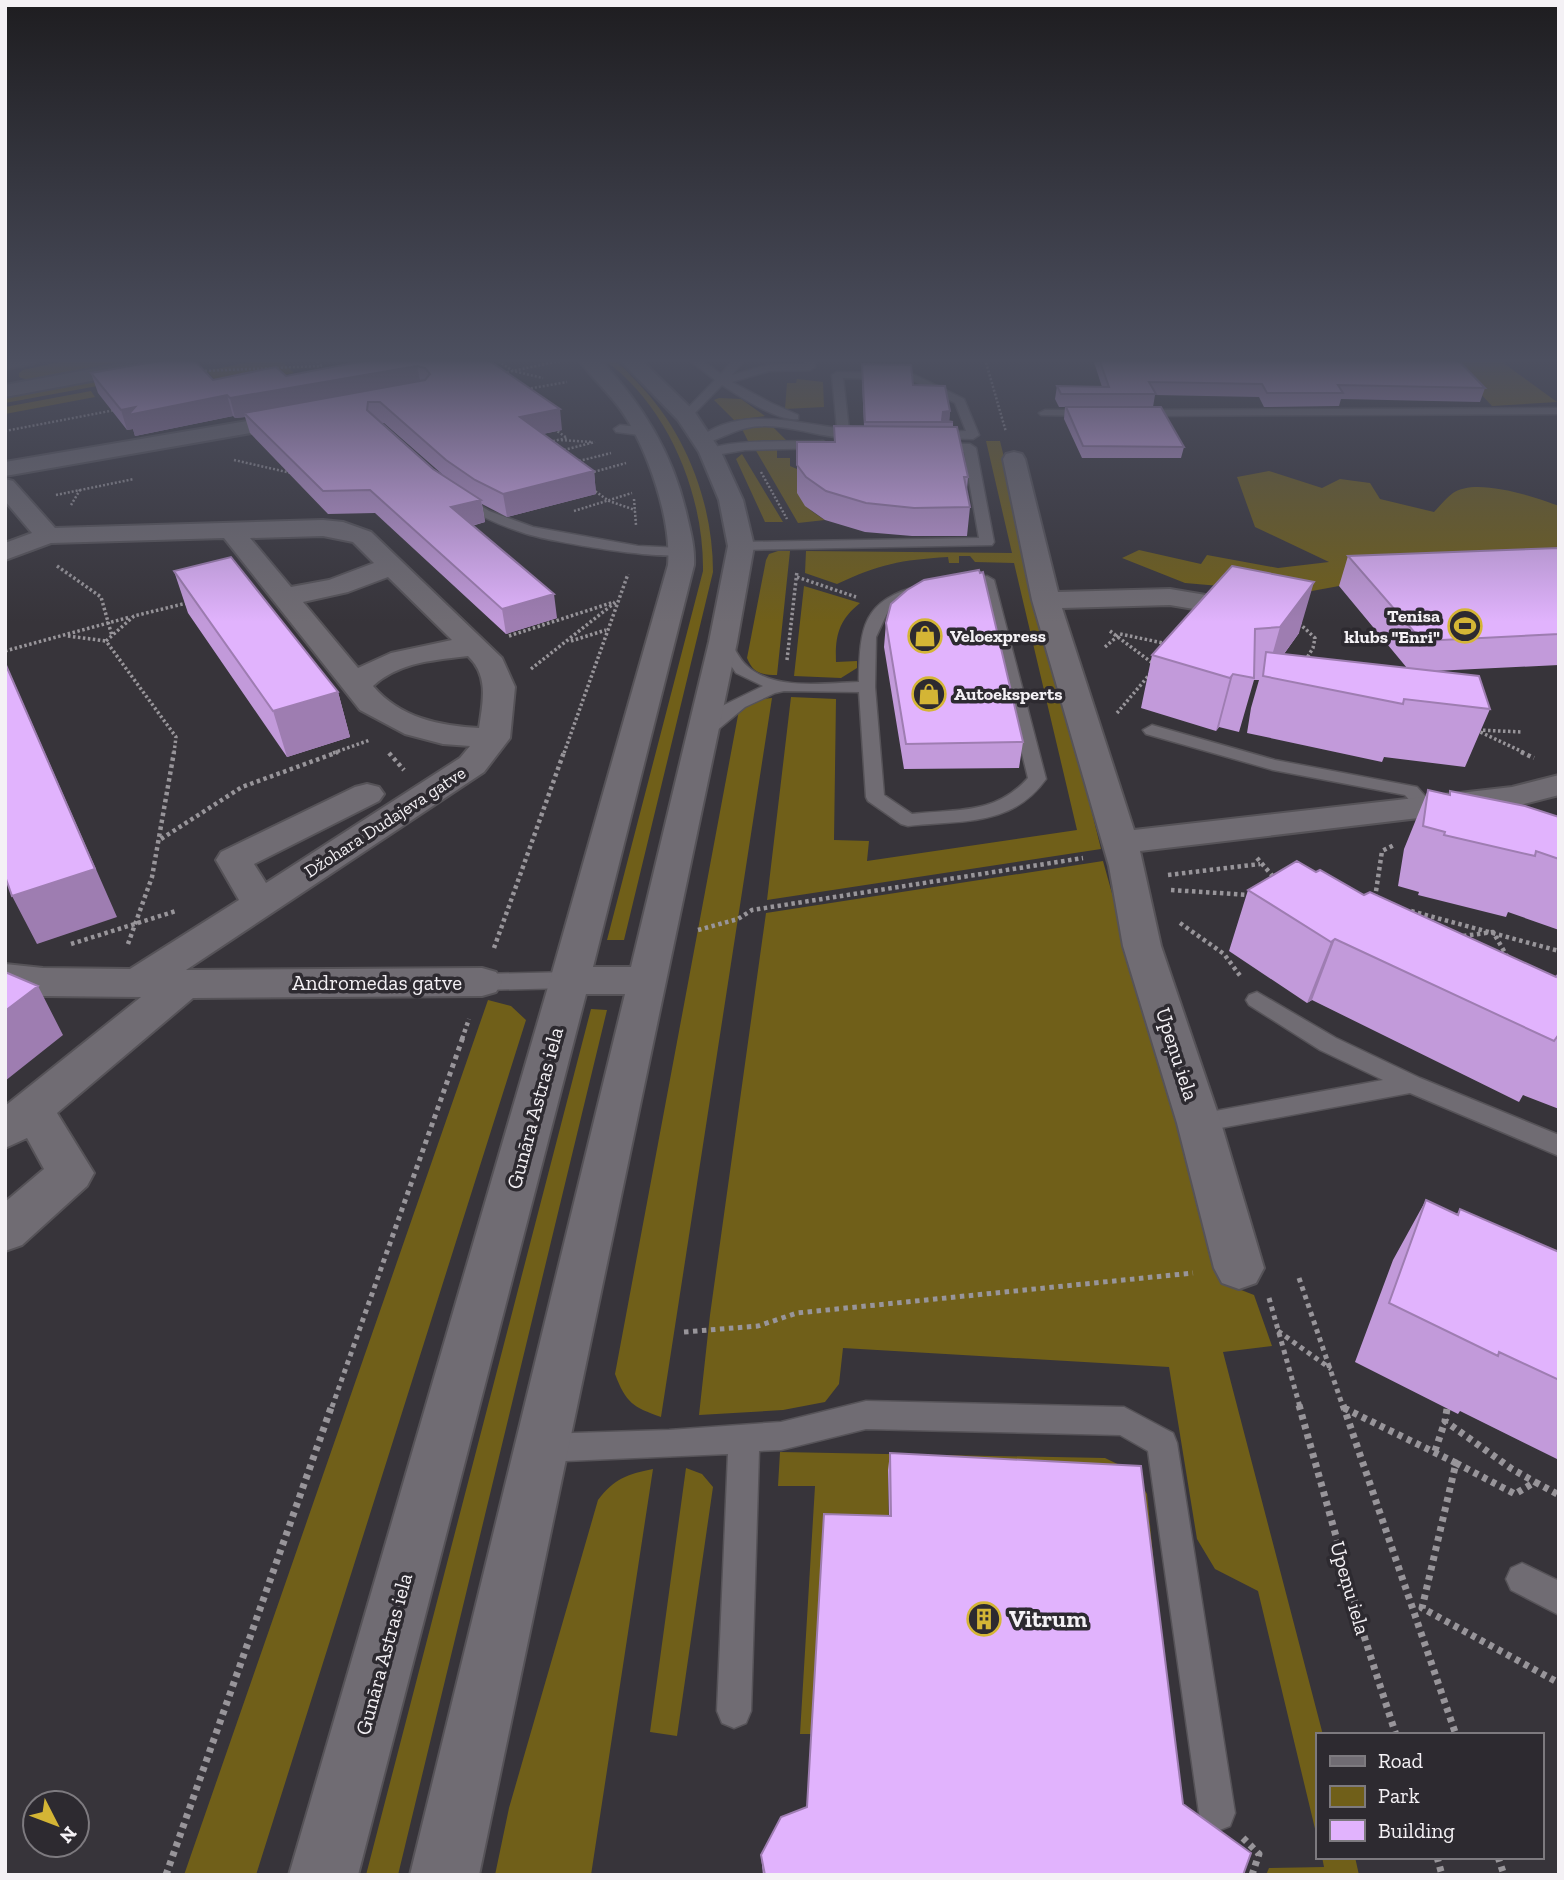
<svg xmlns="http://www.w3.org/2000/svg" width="1564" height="1880" viewBox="0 0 1564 1880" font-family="'Zilla Slab',serif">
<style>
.green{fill:#705f19}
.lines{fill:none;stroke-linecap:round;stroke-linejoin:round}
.lane-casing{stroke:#565358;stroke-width:3}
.street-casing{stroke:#565358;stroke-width:4}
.secondary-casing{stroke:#565358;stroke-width:4}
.path-far4{stroke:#98959a;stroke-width:2.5;stroke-dasharray:2 2;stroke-linecap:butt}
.path-far3{stroke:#98959a;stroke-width:3.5;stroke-dasharray:2.5 2.5;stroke-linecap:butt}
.path-far2{stroke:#98959a;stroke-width:4.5;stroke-dasharray:3.5 3.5;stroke-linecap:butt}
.path-far1{stroke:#98959a;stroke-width:5;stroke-dasharray:4.5 4.5;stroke-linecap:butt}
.path{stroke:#98959a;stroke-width:7;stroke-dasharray:5 5;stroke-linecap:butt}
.lane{fill:#706c73;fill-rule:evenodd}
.street{fill:#706c73;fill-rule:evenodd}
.secondary{fill:#706c73;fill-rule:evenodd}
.wall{fill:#c29ada;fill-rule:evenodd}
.shaded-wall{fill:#9e7db1}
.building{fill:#e1b3fd;stroke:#9e7db1;stroke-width:2}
.labels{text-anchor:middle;stroke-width:7;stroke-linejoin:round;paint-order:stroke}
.far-poi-label{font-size:18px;font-weight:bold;fill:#f4f1f5;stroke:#2d2a30;text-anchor:start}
.far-street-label{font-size:18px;fill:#f4f1f5;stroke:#2d2a30}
.street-label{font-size:21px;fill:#f4f1f5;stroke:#2d2a30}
.near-poi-label{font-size:24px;font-weight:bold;fill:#f4f1f5;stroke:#2d2a30;text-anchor:start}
</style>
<rect width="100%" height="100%" fill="#37343a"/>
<path class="green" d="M73,359H136C110,364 41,388 19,377V373L23,370Z
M263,359H279L294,373L221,387L207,371Z
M603,359C619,359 627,372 637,382C686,432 713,503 713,572L624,940H607L703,571C704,494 668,405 603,359Z
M1448,359H1498L1557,402L1492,406Z
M127,377L130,380L5,403V396Z
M797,379L823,382L824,407L785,409L787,383H796Z
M91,391L95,397L5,414V407Z
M719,398L741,399L765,416L734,420L714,400Z
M772,426L787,441H748L742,429Z
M986,441H1000L1101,849L767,900L791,697L836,699L834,840L869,841L867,861L1077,830L1014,563L975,562L970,556H959V563H949L948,557C900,560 880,564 837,584L805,573L806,551L1012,553Z
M755,449H777V458H790V466L797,469C797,497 800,505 825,520L798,523Z
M742,454L783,522H765L736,459Z
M1269,471L1322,488L1340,479L1370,483L1380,499L1434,512C1440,506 1446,498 1453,493C1476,477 1535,497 1559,506V578L1339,586L1301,593L1185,583L1122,558L1139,550L1201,564L1207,555L1278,568L1329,562L1255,527L1237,477Z
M778,551H790L777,675C761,675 753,673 747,658L766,560L769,554Z
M804,586L860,603C839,620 835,635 836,662L857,661V668L841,678L794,676Z
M772,698L661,1417C633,1407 626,1403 615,1374L739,710L754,700Z
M1103,861L1210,1245L1231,1286L1254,1295L1272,1346L1223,1352L1323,1735H1317V1837L1258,1591L1215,1569L1197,1539L1169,1367L843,1348L839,1384L825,1402L783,1410L699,1415L710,1315L766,913Z
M488,1000L511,1006L526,1020L256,1875H184Z
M591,1009L607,1010L398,1875H366Z
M780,1452L1105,1458L1132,1471L1147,1494L1168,1707L888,1470L889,1532L811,1734H800L815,1486H778Z
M686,1468L702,1474L713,1487L677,1736L650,1732Z
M653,1469L591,1875H495L509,1808L598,1500C614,1479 627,1474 653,1469Z
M1322,1857H1355L1359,1875H1266L1269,1868L1324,1867Z"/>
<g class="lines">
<defs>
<path id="lane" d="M688,359H700L721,374L734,359H745L732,375L768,365L805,364V359H815V367L810,370L769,371L732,382L771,403L798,415V419C778,422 739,396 722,385L690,418H682V414L715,380Z
M837,372L913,374L964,399L979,435L973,439L943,438V432L966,431L955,403L911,380L843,378L849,430L867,431V437C835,443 799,426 765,426C738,426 727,437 703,444L697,440C735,406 793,422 837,428L832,375Z
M1559,408V414L1138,416L1132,413L1138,410Z
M1045,410H1092L1098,413L1092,416L1041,415L1039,413Z
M620,425L647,428L653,432L647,436L616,432L614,429Z
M823,441L829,445L827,448L745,450L710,456L704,452C722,438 797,442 823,441Z
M932,443L970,444L976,448L994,542L992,545L741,550L734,546L741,542L979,538L964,452L928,450L926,447Z
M461,493L489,511L533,527L638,546L682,548L689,552C676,564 546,541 524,533C499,525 478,516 456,500V494Z
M987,576L994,580L1046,779C1012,827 961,820 908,826L901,824L868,801L866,797L859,692L784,691L775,693L745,707L709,737L703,738L694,733L724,705L763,686L736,673L715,642L717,639H729C734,647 739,659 747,666C774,691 825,683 859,682C860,627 862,600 922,585L929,589L927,592L889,609L876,637L875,687L884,795L912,814C957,809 995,815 1028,778L981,585L957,587L950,583L957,579Z
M1152,725L1275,760L1417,787L1444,817L1442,821H1428L1405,795L1273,770L1146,734L1143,730Z
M570,972L578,975L581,980L578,985L570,988L482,990L474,987L471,982L474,977L482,974Z
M1257,992L1336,1038L1420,1078L1559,1135V1156L1410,1093L1199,1132L1190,1130L1187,1123L1190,1116L1199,1114L1383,1080L1320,1050L1249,1005L1246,1000L1249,995Z
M866,1401L1124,1407L1173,1433L1177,1443L1235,1813L1230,1826L1217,1831L1204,1826L1199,1813L1148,1451L1120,1435L866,1429L781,1450L759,1451L751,1711L746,1723L734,1728L722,1723L717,1711L728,1454L542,1462L531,1458L527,1448L531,1438L542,1434L669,1430L781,1422Z
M1522,1563L1559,1581V1615L1511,1590L1506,1579L1511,1568Z"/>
<path id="street" d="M300,412L308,413L311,418L308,423L5,476V462Z
M1014,452L1022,454L1025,459L1058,592L1170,589L1253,603L1263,605L1267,611L1263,617L1253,619L1170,605L1062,608L1134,830L1512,787L1559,775V795L1512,807L1140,851L1161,946L1221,1123L1264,1268L1256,1283L1239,1289L1222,1283L1214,1268L1177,1123L1123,946L1109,866L1032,600L1003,459L1006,454Z
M5,479L13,481L55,528L323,520L343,522L371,532L502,658L515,687L510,738L484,772L186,970L482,968L496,972L502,982L496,992L482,996L193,998L57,1113L94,1173L87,1186L22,1245L5,1251V1202L44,1169L27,1138L5,1148V1106L141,997L43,996L5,992V964L43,968L130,969L239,900L216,860L221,852L355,787L367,784L379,787L384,794L379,801L254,864L266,883L460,758L470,746L443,744L405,734L360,710L224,538L51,543L5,560V543L32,533L5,501ZM323,536L353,542L374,563L329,580L291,587L250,538ZM388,577L452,640L391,653L358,668L303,602L348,592ZM468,656C489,676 483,701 479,728C440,726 400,718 373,686C399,662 435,660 468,656Z"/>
<path id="secondary" d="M5,359H38L35,363L5,369Z
M145,359H187L177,365L5,397V385Z
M578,359H599C642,403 672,452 686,512C690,530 695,546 694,565L593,967H631L709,642L728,546L719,500L699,452L678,420L619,359H640L694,411L721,452L743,500L754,546L737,642L479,1875H410L625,994H586L358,1875H289L550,980L668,565C672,519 647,447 621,410C608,392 591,377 578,359Z"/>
</defs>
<use href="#lane" class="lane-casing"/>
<use href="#street" class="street-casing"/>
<use href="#secondary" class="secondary-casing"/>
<path class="path-far4" d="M314,359L323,367
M495,359L513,371L543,378
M985,359L1006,432
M209,362L223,359L227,363
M201,371L322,366
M503,373L560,361
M527,389L567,382
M5,431L115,410
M561,440L591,442
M549,442L567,438L557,431
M560,451L595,442
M234,460L291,473
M575,462L611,453
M761,472L787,519
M590,473L626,463
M592,489L609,501L635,510
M56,495L134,479
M634,499L636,525
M71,505L80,490
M574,511L632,493"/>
<path class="path-far3" d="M57,566L101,597L112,636
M797,577L856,597
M1299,623L1315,638L1313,648L1305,661
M1110,631L1155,665
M68,636L106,641
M509,636L614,602
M571,641L606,630
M1105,647L1120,634L1168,644
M5,651L130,617
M787,660L797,571
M531,669L617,601
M1117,713L1150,674
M1476,730L1525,753
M1478,730L1522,732
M174,753L176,737L106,641L134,616L191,602
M333,753L370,740
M564,753L628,574"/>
<path class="path-far2" d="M1521,752L1534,758
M389,753L404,770
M161,839L242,787L338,752
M1257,858L1276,880
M1168,875L1260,864
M1171,890L1250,895
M1375,898L1382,851L1394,845
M1411,911L1559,951
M1180,923L1224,954L1241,977
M698,930L738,919L752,910L1083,858
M1463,936L1493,932L1508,958
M71,944L176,911
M128,944L152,877L174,752
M494,948L564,752
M462,1039L469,1019"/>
<path class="path-far1" d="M1299,1278L1343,1407
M1269,1298L1300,1407
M1278,1331L1331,1369
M684,1332L758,1326L797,1313L1193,1273
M332,1407L463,1037"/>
<path class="path" d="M1299,1405L1365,1639L1396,1735
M1343,1405L1456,1735
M1344,1408L1456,1463L1422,1608L1559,1683
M1447,1409L1445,1421L1512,1469L1535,1482
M1435,1451L1445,1421
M1456,1463L1515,1494L1535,1482L1559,1495
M1243,1838L1259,1854L1252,1875
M1437,1857L1442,1875
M1498,1857L1504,1875
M166,1875L332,1405"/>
<use href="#lane" class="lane"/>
<use href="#street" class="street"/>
<use href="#secondary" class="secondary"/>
</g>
<path class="wall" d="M364,359H487L562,430L543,434L594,471L596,494L507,517L482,504L485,522L472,526L557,618L506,634L375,513L328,514L250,433L245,417L235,418L233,416L135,436L133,429L127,430L98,393L91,373L213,380L286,376L364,361ZM382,423H384L442,474L433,469Z
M1093,359H1457L1485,388L1480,402L1341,399L1339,406L1264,407L1259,397L1155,395L1153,407L1184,447L1181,458H1082L1064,419L1065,407H1059L1055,399L1057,386L1102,387Z
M862,364L913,385L950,411L949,422H953V427L968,477L967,490L970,507L967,536H912L865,532L825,520L805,506L797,493V442H834V426H864L862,381Z
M1559,548V665L1434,671L1490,709L1465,767L1384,757L1382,762L1247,733L1251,708L1259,680H1254L1239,732L1219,727L1216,731L1141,708L1152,655L1232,566L1299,633L1284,654L1407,668L1339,586L1348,556Z
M174,571L338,692L350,737L287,757L188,613Z
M886,623L1023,742L1019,768L904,769L884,647Z
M1428,790L1449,795L1450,791L1559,817V930L1508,912L1506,917L1418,895L1419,892L1398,886L1404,849Z
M1316,872L1364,895L1556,977L1559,973V1109L1523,1095L1519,1102L1312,1000L1307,1003L1229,951L1248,890Z
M1426,1200L1457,1214L1460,1209L1559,1252V1460L1460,1411L1458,1414L1355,1362L1393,1260Z
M890,1453L1183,1804L1243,1875H763L761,1855L807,1807L889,1516L888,1470Z"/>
<path class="shaded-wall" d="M417,366L421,385L244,413L245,417L235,418L230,398Z
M227,395L233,416L135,436L133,429L127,430L121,410L135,407Z
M560,409L562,430L523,438L520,417Z
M950,411L949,422H942L943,412Z
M594,471L596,494L507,517L503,494Z
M481,500L485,522L455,530L451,507Z
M1314,582L1299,633L1267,677H1266L1280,627Z
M554,594L557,618L506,634L502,609Z
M5,662L117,917L37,944L12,896Z
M1233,674L1219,727L1216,731L1230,678Z
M338,692L350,737L287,757L273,711Z
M1335,939L1312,1000L1307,1003L1331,942Z
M38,986L63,1035L5,1081V1011Z"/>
<path class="building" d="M170,359H193L213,380L276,367L286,376L374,359H487L560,409L520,417L594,471L503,494L475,480L446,460L380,402H368L367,410L433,469L481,500L451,507L554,594L502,609L370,490L323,491L244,413L425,380L430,374L425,368L417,366L230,398L227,395L128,415L135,407L121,410L91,373Z
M1099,359H1457L1485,388L1338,385L1343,393H1267L1262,384L1149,382L1156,394H1061L1057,386L1109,387Z
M862,364L911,365L913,385L945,386L950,411L943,412L942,420L953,422H865Z
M1066,407H1161L1184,447L1083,446Z
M834,426L957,427L968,477H964L970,507L914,508L866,503L826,491L806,477L797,465V442H835Z
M1559,548V634L1422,641L1348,556Z
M231,557L338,692L273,711L174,571Z
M1232,566L1314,582L1280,627L1255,629L1254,678L1233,674L1230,678L1152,655Z
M979,570L980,573L983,572L1023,742L906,744L886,623L891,604L907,590L924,580Z
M1266,652L1479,676L1490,709L1404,699L1403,704L1263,676Z
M5,663L95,869L12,896L5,876Z
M1428,790L1450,795V791L1525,806L1559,817V859L1536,851L1535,856L1444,835L1445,832L1423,826Z
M1297,861L1316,872L1320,870L1364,895L1370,892L1556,977L1559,973V1034L1554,1041L1335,939L1331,942L1248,890Z
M5,972L38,986L5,1011Z
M1426,1200L1458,1215L1460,1209L1559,1252V1380L1499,1352L1498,1356L1389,1303Z
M890,1453L1141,1466L1183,1804L1251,1853L1243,1875H765L761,1855L781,1817L807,1807L824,1514L891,1516Z"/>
<linearGradient id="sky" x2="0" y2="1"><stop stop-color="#1e1d20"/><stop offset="0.58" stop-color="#4d5060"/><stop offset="1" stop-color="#4d5060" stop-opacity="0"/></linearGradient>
<rect width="1564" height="622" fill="url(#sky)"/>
<defs>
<symbol id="stadium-ring" viewBox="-11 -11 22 22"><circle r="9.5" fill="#2d2a30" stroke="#d4b535" stroke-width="1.5"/><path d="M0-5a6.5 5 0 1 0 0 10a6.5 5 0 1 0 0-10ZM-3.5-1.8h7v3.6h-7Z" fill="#d4b535"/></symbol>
<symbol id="shop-ring" viewBox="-11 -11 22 22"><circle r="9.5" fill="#2d2a30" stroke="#d4b535" stroke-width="1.5"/><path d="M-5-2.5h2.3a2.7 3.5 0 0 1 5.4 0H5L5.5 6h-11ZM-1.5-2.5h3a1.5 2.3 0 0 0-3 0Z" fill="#d4b535"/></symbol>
<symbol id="building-ring" viewBox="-11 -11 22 22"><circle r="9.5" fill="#2d2a30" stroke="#d4b535" stroke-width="1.5"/><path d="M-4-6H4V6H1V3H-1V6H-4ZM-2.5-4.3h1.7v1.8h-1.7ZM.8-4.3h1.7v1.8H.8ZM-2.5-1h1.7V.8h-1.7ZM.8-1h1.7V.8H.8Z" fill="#d4b535"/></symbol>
</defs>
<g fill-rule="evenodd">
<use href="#stadium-ring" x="1446" y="607" width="38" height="38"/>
<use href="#shop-ring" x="906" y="617" width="38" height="38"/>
<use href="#shop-ring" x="910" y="675" width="38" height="38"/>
<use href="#building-ring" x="965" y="1600" width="38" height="38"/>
</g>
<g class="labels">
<g class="far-poi-label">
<text x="1440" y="622" text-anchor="end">Tenisa<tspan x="1440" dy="21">klubs "Enri"</tspan></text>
<text x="950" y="642">Veloexpress</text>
<text x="954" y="700">Autoeksperts</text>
</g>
<g class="far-street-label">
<text transform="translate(385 822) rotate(-33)" y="6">Džohara Dudajeva gatve</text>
</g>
<g class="street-label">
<text x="377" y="990">Andromedas gatve</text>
<text transform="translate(1177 1054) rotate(72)" y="7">Upeņu iela</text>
<text transform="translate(535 1108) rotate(-75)" y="7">Gunāra Astras iela</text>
<text transform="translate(1350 1588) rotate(74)" y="7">Upeņu iela</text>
<text transform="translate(384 1654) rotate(-75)" y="7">Gunāra Astras iela</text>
</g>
<g class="near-poi-label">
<text x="1009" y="1627">Vitrum</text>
</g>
</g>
<rect width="1564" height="1880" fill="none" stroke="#f4f1f5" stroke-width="14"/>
<rect x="1316" y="1733" width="228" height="126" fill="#2d2a30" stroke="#7d7a7f" stroke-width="2"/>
<rect x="1330" y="1756" width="35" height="10" fill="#706c73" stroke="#7d7a7f" stroke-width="2"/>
<text x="1378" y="1768" font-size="21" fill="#f4f1f5">Road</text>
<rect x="1330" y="1786" width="35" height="21" fill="#705f19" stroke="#7d7a7f" stroke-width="2"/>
<text x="1378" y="1803" font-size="21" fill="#f4f1f5">Park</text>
<rect x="1330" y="1820" width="35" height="21" fill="#e1b3fd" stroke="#7d7a7f" stroke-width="2"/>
<text x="1378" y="1838" font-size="21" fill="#f4f1f5">Building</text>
<g transform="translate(56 1824) rotate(132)"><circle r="33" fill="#2d2a30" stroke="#7d7a7f" stroke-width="2"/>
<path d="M0-5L12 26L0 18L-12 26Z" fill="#d4b535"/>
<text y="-10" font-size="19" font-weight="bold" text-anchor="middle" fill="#f4f1f5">N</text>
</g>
</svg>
